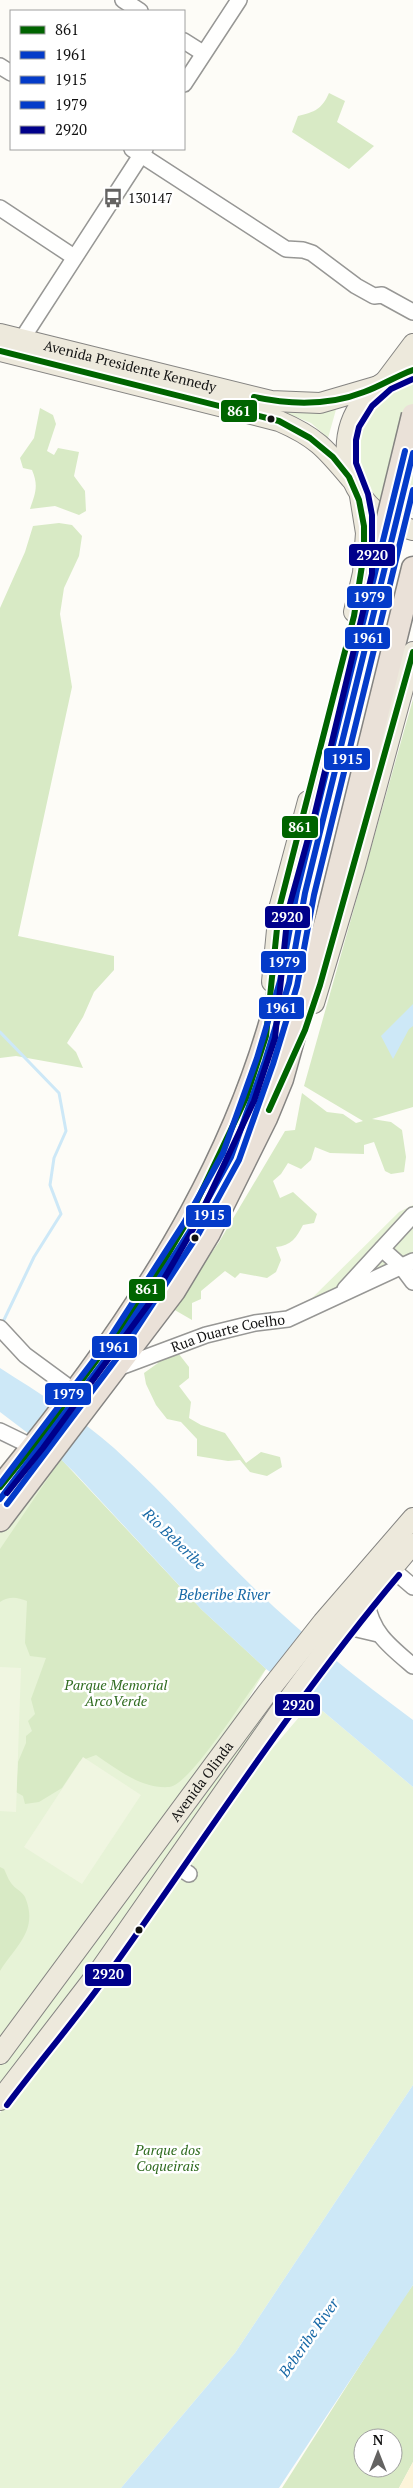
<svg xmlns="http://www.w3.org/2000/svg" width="413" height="2488" viewBox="0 0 413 2488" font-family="'PT Serif',serif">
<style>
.green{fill:#e7f3d7}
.forest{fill:#d8eac5;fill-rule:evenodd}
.sand{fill:#fcf4d9}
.pitch{fill:#f0f6e1}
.water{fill:#cde8f7}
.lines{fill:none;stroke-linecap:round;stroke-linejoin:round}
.stream{stroke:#cde8f7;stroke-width:3}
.minor-casing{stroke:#979795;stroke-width:18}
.major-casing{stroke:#858482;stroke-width:22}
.highway-casing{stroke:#858482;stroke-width:25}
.minor{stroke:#fffffe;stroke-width:15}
.major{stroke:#ede9dc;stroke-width:20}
.highway{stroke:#eae1d8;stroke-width:22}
.highway-bridge-casing{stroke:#858482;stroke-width:25;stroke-linecap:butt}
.highway-bridge{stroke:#eae1d8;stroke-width:22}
.bus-1-casing{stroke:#fff;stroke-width:10}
.bus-2-casing{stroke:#fff;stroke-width:10}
.bus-3-casing{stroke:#fff;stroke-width:10}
.bus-4-casing{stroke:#fff;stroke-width:10}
.bus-5-casing{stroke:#fff;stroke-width:10}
.bus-1{stroke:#006400;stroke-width:6}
.bus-2{stroke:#043bc9;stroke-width:6}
.bus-3{stroke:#043bc9;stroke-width:6}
.bus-4{stroke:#043bc9;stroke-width:6}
.bus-5{stroke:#00008b;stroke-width:6}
.bus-dot{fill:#111;stroke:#fff;stroke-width:2}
.labels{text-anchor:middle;stroke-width:5;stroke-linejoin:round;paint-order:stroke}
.poi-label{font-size:14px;fill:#111;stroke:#fff;text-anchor:start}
.street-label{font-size:14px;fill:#111;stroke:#fff}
.park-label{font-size:14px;font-style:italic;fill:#2f6b1f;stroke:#fff}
.water-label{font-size:15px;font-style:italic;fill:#1768a6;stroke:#fff}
.line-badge{stroke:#fff;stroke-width:2}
.badge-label{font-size:14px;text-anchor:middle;font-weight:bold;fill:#fff}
</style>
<rect width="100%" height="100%" fill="#fdfcf7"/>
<path class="green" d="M413,382V514C341,507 337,392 413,382Z
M212,397L337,406L328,438L311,423L296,417Z
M413,1205V1258L305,1305L399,1212Z
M54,1453L202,1610L266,1669L208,1767L0,2049V1527Z
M272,1702L278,1704L119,1928L0,2085V2061Z
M312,1702L413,1787V2085L235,2353L121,2488H0V2113L174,1864Z"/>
<path class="forest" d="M329,93L345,101L337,122L374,146L349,169L292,132L298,116C315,112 322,109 329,93Z
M40,408L53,415L56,424L47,451L54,455L58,448L79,452L74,476L85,491L86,511L79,515L55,506L30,509C35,494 39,486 32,470L23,468L20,458L34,438Z
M59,523L72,525L82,536L79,556L64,588L60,614L72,687L18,936L114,956V970L94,992L83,1017L67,1043L76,1052L83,1068L16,1056L0,1058V608L25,552L33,526Z
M413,699V1107L372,1119L391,1122L402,1130L406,1157L404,1172L391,1174L385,1171L374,1142L364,1145V1154L330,1153L315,1147L311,1160L301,1169L288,1163L281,1174L273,1181L280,1198L293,1192L317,1214L314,1223L303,1225C297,1237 291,1246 276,1247L281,1260L276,1272L267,1278L240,1273L235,1278L225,1271L201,1291V1299L192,1303V1320L173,1309L219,1242L285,1131L295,1130L302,1093L327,1112L343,1114L356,1123L363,1121L304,1086Z
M175,1349L189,1367V1378L179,1386L191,1402L189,1418L201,1425L225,1433L246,1463L261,1452L280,1457L282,1467L267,1476L250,1472L240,1460L228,1461L197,1456V1439L181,1422L167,1419L156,1405L146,1384L144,1373L158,1363L157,1356Z
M61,1459L202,1610L266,1669C249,1690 190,1786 169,1787C141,1789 117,1769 96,1755L80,1761L62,1788L39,1802L25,1804L23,1796L16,1792L18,1762L26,1743V1736L32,1731L28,1721L35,1714L31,1699L46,1658L30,1656L25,1643L27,1601C17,1597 9,1596 0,1602V1549Z
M0,1867L4,1869C6,1873 8,1879 11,1883C15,1889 22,1891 25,1897C39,1930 16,1946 0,1971Z
M413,2285V2462L399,2488H282L399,2304ZM363,2438H393V2468H363Z"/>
<path class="sand" d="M413,2462V2488H399Z"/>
<path class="pitch" d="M0,1667L21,1668L16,1812L0,1811Z
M83,1757L141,1795L82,1884L24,1847Z"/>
<path class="water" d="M413,1004V1026L409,1029L393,1059L381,1036Z
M0,1368C39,1393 80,1418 114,1448C164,1493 208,1544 256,1590C305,1637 359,1680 413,1720V1787L312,1702L266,1669L202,1610L74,1472L54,1453L0,1412Z
M413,2085V2285L279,2488H121L235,2353Z"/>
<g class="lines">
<path class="stream" d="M0,1032L59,1093L66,1131L54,1158L50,1185L61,1214L34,1257L2,1324"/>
<defs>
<g id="minor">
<path d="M123,0L140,11"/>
<path d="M184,41L203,53"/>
<path d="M0,66L11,73"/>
<path d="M184,84L239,0"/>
<path d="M132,149L286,249L303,250L312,253L356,286L374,296L382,295L413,312"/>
<path d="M0,208L74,257"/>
<path d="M22,339L145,149"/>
<path d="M382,1249L401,1266L413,1282"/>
<path d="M345,1289L413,1215"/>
<path d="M0,1328L25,1355L74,1391"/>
<path id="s1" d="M115,1369L206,1335L255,1323L288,1319L413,1261"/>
<path d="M0,1431L33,1447"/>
<path d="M392,1569L413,1587"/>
<path d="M366,1600C372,1633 388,1645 413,1666"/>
<path d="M344,1626L378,1634"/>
<path d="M174,1864L189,1874"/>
</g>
<g id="major">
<path id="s2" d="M0,334L271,401L320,403L378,386"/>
<path d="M0,351L279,421C316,437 325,448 351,479"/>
<path d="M413,370C324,392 325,507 413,530"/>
<path d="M386,380L413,344"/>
<path d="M354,612L363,573L366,533L360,496"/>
<path d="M272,982L279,909L308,801"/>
<path d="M314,1003L355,866L413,652"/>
<path id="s3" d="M0,2054L267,1693L323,1622L413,1518"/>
<path d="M0,2100L100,1970L286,1703L337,1634L413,1544"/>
</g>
<path id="highway" d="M0,1487C141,1316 270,1123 296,897
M0,1520L174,1291L209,1233L266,1118L282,1079L327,918L413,568"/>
</defs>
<use href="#minor" class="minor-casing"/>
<use href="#major" class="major-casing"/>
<use href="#highway" class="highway-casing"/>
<use href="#minor" class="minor"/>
<use href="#major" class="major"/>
<use href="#highway" class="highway"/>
<defs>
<path id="highway-bridge" d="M296,897L413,415"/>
</defs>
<use href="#highway-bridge" class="highway-bridge-casing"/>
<use href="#highway-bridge" class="highway-bridge"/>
<defs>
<path id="bus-1" d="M0,351L279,421L310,438L333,457L349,477L359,500L364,526V553L354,616L279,909L266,1036L246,1098L188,1220L143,1297L36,1443L0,1487
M254,397C291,405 328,406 364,392C381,386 396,376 413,370
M269,1110L305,1030L320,985L413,652"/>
<path id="bus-2" d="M0,1499L113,1349L192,1228L231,1157L265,1061L289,983L305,893L413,453"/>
<path id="bus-3" d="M7,1504L120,1354L199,1233L239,1160L273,1064L297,986L314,895L413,490"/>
<path id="bus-4" d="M0,1484L106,1344L184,1223L223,1153L257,1058L280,981L297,891L405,451"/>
<path id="bus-5" d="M7,1493L43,1448L151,1301L196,1224L254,1101L275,1038L288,911L314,817L372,574V515L368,494L356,463V440L359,427L372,406L391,389L413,379
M7,2105C40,2061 77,2018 109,1973C205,1839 293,1701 399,1575"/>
</defs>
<use href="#bus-1" class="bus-1-casing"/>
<use href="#bus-2" class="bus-2-casing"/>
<use href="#bus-3" class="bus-3-casing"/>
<use href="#bus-4" class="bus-4-casing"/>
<use href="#bus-5" class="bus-5-casing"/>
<use href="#bus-1" class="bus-1"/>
<use href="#bus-2" class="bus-2"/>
<use href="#bus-3" class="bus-3"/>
<use href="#bus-4" class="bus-4"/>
<use href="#bus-5" class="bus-5"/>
</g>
<defs>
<symbol id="bus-bare" viewBox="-9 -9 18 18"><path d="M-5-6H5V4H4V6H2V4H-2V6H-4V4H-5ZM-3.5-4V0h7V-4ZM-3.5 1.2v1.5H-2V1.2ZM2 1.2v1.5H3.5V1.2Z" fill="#646362" stroke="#fff" stroke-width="2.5" paint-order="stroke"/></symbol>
</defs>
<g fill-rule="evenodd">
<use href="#bus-bare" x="99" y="184" width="28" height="28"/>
</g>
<g class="bus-dot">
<circle cx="271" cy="419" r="4.5"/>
<circle cx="195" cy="1238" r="4.5"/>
<circle cx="139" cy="1930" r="4.5"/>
</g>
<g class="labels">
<g class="poi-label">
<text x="128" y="203">130147</text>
</g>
<g class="street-label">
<text dy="5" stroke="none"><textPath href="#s2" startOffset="134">Avenida Presidente Kennedy</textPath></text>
<text dy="5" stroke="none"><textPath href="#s1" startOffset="119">Rua Duarte Coelho</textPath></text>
<text dy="5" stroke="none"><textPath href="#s3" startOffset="339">Avenida Olinda</textPath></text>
</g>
<g class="park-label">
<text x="116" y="1690">Parque Memorial<tspan x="116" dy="16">ArcoVerde</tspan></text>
<text x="168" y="2155">Parque dos<tspan x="168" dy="16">Coqueirais</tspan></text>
</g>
<g class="water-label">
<text transform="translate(174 1539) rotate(44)" y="5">Rio Beberibe</text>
<text x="224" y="1600">Beberibe River</text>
<text transform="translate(309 2338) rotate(-55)" y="5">Beberibe River</text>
</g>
</g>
<g class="line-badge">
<rect x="220" y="399" width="38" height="24" rx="5" fill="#006400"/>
<rect x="348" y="543" width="48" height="24" rx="5" fill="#00008b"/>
<rect x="346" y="585" width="47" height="24" rx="5" fill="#043bc9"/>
<rect x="344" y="626" width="47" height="24" rx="5" fill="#043bc9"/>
<rect x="323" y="747" width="48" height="24" rx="5" fill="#043bc9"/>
<rect x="281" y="815" width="38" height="24" rx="5" fill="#006400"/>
<rect x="264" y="905" width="47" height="24" rx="5" fill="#00008b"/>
<rect x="260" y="950" width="47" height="24" rx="5" fill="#043bc9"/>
<rect x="258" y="996" width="47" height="24" rx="5" fill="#043bc9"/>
<rect x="185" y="1204" width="47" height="24" rx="5" fill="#043bc9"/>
<rect x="128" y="1278" width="38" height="24" rx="5" fill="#006400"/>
<rect x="91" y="1335" width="47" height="24" rx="5" fill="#043bc9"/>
<rect x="44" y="1382" width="48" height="24" rx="5" fill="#043bc9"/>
<rect x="274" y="1693" width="47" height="24" rx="5" fill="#00008b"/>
<rect x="84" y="1963" width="48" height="24" rx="5" fill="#00008b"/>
</g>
<g class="badge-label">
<text x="239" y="416">861</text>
<text x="372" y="560">2920</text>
<text x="369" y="602">1979</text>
<text x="368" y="643">1961</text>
<text x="347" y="764">1915</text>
<text x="300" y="832">861</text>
<text x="287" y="922">2920</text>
<text x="284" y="967">1979</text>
<text x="281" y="1013">1961</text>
<text x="209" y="1220">1915</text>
<text x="147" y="1294">861</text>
<text x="114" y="1352">1961</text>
<text x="68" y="1399">1979</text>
<text x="298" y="1710">2920</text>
<text x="108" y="1979">2920</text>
</g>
<rect x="10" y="10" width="175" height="140" fill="#ffffff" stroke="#a0a0a0"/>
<rect x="20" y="26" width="25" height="8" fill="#006400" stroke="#a0a0a0"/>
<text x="55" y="35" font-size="15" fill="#111111">861</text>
<rect x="20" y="51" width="25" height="8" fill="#043bc9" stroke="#a0a0a0"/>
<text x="55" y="60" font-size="15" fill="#111111">1961</text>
<rect x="20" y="76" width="25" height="8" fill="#043bc9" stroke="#a0a0a0"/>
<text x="55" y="85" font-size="15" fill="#111111">1915</text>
<rect x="20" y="101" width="25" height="8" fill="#043bc9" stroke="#a0a0a0"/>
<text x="55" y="110" font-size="15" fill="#111111">1979</text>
<rect x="20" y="126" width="25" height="8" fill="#00008b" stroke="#a0a0a0"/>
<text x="55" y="135" font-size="15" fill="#111111">2920</text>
<g transform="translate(378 2453)"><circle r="24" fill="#ffffff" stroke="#a0a0a0"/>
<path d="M0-4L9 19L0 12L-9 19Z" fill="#646362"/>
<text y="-8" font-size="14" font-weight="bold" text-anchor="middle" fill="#111111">N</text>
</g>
</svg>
